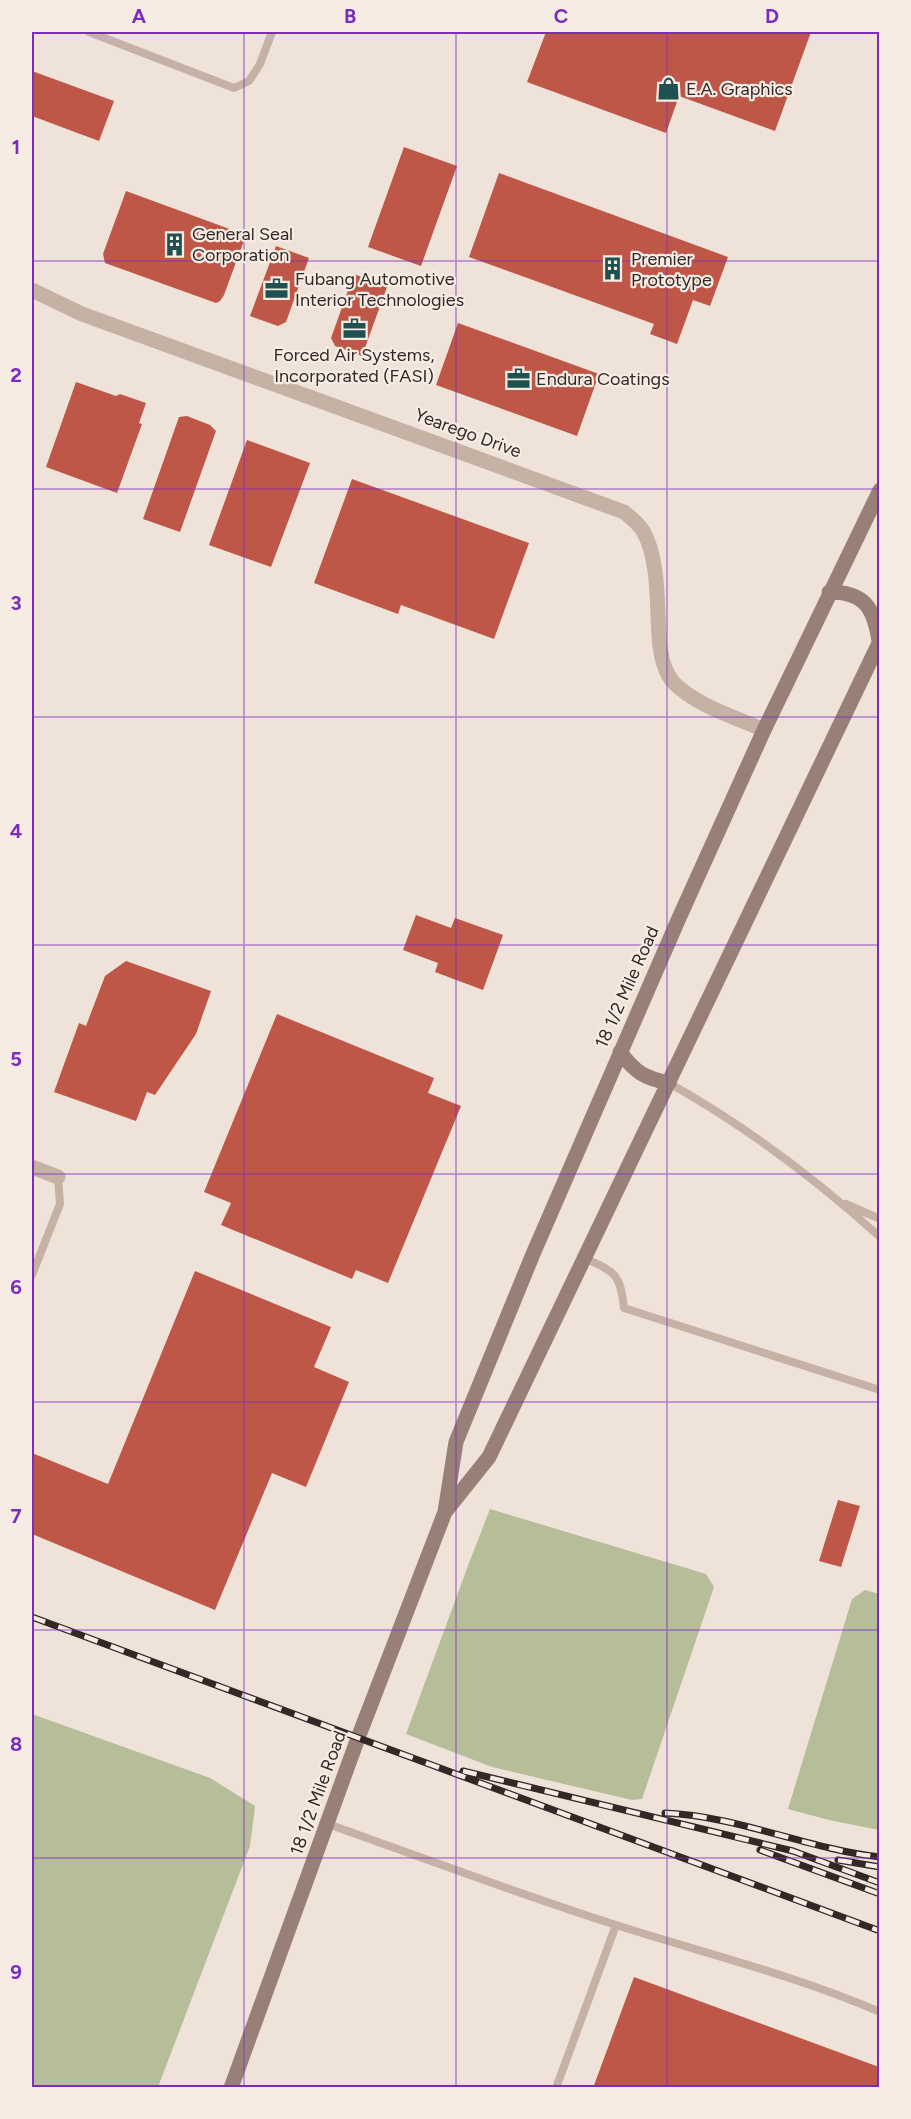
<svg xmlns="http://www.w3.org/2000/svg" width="911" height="2119" viewBox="0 0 911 2119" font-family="Figtree,sans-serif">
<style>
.green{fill:#b5bd99}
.building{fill:#be5747}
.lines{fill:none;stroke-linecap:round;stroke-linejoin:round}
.lane{stroke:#c6b1a5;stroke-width:8}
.street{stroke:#c6b1a5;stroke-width:15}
.secondary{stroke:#998077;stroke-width:15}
.rail-casing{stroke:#322826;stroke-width:7}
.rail{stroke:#f7ece4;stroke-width:4.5;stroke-dasharray:14;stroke-linecap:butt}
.grid{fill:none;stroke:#7b2cbf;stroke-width:1.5;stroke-opacity:0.55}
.labels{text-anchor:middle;stroke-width:4.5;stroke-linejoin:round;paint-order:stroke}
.poi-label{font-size:18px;fill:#322826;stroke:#f7ece4;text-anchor:start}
.street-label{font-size:18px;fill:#322826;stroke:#f7ece4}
.neatline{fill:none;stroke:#7b2cbf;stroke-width:2}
.grid-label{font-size:20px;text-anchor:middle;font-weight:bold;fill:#7b2cbf}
</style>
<rect width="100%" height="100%" fill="#efe2d8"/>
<path class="green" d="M490,1509L706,1574L714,1587L642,1799L632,1800L492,1767L406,1734L469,1563Z
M865,1590L879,1594V1830L829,1820L788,1809L852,1599Z
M32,1714L210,1778L255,1806L250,1846L158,2087H32Z"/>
<path class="building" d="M546,32H811L775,131L679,96L666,133L527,82Z
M32,71L114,101L99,141L32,116Z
M404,147L457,166L421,266L368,247Z
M499,173L728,257L710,306L693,300L677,344L650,334L654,324L469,257Z
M126,191L246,235L224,295L220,301L216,303L105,263L103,254Z
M276,246L309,258L286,322L278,326L250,316Z
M354,274L387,287L362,356L335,346L331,338Z
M458,323L599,374L577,436L436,385Z
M76,382L116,396L120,394L146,403L139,423L142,424L117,493L46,467Z
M187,416L210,425L216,431L180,532L143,519L179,417Z
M247,440L310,463L271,567L209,545Z
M352,479L529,543L494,639L401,605L398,614L314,583Z
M416,915L451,928L455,918L503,935L483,990L435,972L438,963L403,950Z
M126,961L211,991L196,1034L155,1095L147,1092L136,1121L54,1092L79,1023L86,1026L105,976Z
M277,1014L434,1078L428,1093L461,1106L388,1283L356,1270L352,1279L221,1225L231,1203L204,1192Z
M195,1271L331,1327L314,1367L349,1382L306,1487L272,1473L215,1610L32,1534V1453L108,1484Z
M838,1500L860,1506L841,1567L819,1561Z
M634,1977L879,2067V2088H593Z"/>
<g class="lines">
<path class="lane" d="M89,32L234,88L249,81L260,64L272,32
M669,1083C745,1126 815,1178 880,1237
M846,1204L880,1219
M584,1258C615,1272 620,1273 624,1308L880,1390
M32,1275L60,1204L58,1177
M328,1824C423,1858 519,1894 616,1925C704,1953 794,1975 880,2012
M556,2088L616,1925"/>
<path class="street" d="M32,290L82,314L624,512C631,518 638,523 643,531C659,558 657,605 659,636C660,652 663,671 674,683C697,706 735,717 764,730
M32,1167L58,1177"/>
<path class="secondary" d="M829,592C865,592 874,608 879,641
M620,1052C635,1072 644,1078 669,1083
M445,1512L489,1457L880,641
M231,2088L358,1738L445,1512L456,1442L533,1254L679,918L764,730L880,490"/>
<defs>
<path id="rail" d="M32,1617L880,1931
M463,1771L793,1851L880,1883
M665,1813C738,1816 807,1849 880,1857
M760,1850L880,1894
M838,1860L880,1867"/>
</defs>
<use href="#rail" class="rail-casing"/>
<use href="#rail" class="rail"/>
</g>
<path class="grid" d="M244,32V2088M456,32V2088M667,32V2088M32,261H880M32,489H880M32,717H880M32,945H880M32,1174H880M32,1402H880M32,1630H880M32,1858H880"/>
<defs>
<symbol id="shop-bare" viewBox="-9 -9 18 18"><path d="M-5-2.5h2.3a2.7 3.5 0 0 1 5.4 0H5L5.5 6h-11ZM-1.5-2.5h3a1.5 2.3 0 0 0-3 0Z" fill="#1e514f" stroke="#f7ece4" stroke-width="2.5" paint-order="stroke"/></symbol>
<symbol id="building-bare" viewBox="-9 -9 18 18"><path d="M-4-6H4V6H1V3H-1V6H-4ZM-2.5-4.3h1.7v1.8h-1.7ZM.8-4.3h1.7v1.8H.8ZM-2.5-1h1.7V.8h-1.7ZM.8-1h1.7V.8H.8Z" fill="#1e514f" stroke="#f7ece4" stroke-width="2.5" paint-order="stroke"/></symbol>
<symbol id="office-bare" viewBox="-9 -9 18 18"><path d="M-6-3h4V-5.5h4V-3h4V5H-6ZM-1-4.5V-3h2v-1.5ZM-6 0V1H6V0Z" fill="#1e514f" stroke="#f7ece4" stroke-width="2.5" paint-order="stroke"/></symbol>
</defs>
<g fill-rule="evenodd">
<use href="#shop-bare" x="652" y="72" width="33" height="33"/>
<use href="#building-bare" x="158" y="228" width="33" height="33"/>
<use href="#building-bare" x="596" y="252" width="33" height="33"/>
<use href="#office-bare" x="260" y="272" width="33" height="33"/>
<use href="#office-bare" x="338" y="312" width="33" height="33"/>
<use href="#office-bare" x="502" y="362" width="33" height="33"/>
</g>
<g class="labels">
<g class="poi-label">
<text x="686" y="95">E.A. Graphics</text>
<text x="192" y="240">General Seal<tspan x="192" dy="21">Corporation</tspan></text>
<text x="631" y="265">Premier<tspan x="631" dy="21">Prototype</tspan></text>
<text x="295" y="285">Fubang Automotive<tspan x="295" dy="21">Interior Technologies</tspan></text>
<text x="354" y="361" text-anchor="middle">Forced Air Systems,<tspan x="354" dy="21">Incorporated (FASI)</tspan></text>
<text x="536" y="385">Endura Coatings</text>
</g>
<g class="street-label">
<text transform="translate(468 433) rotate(20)" y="6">Yearego Drive</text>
<text transform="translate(627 987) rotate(-66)" y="6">18 1/2 Mile Road</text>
<text transform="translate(318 1793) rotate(-70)" y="6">18 1/2 Mile Road</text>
</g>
</g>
<rect width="911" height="2119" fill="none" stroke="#f7ece4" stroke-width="66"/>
<rect x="33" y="33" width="845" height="2053" class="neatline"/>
<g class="grid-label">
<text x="139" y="23">A</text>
<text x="350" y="23">B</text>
<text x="561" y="23">C</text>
<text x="772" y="23">D</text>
<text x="16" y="154">1</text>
<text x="16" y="382">2</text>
<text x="16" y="610">3</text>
<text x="16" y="838">4</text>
<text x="16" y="1066">5</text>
<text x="16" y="1294">6</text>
<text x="16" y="1523">7</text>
<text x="16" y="1751">8</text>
<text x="16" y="1979">9</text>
</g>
</svg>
